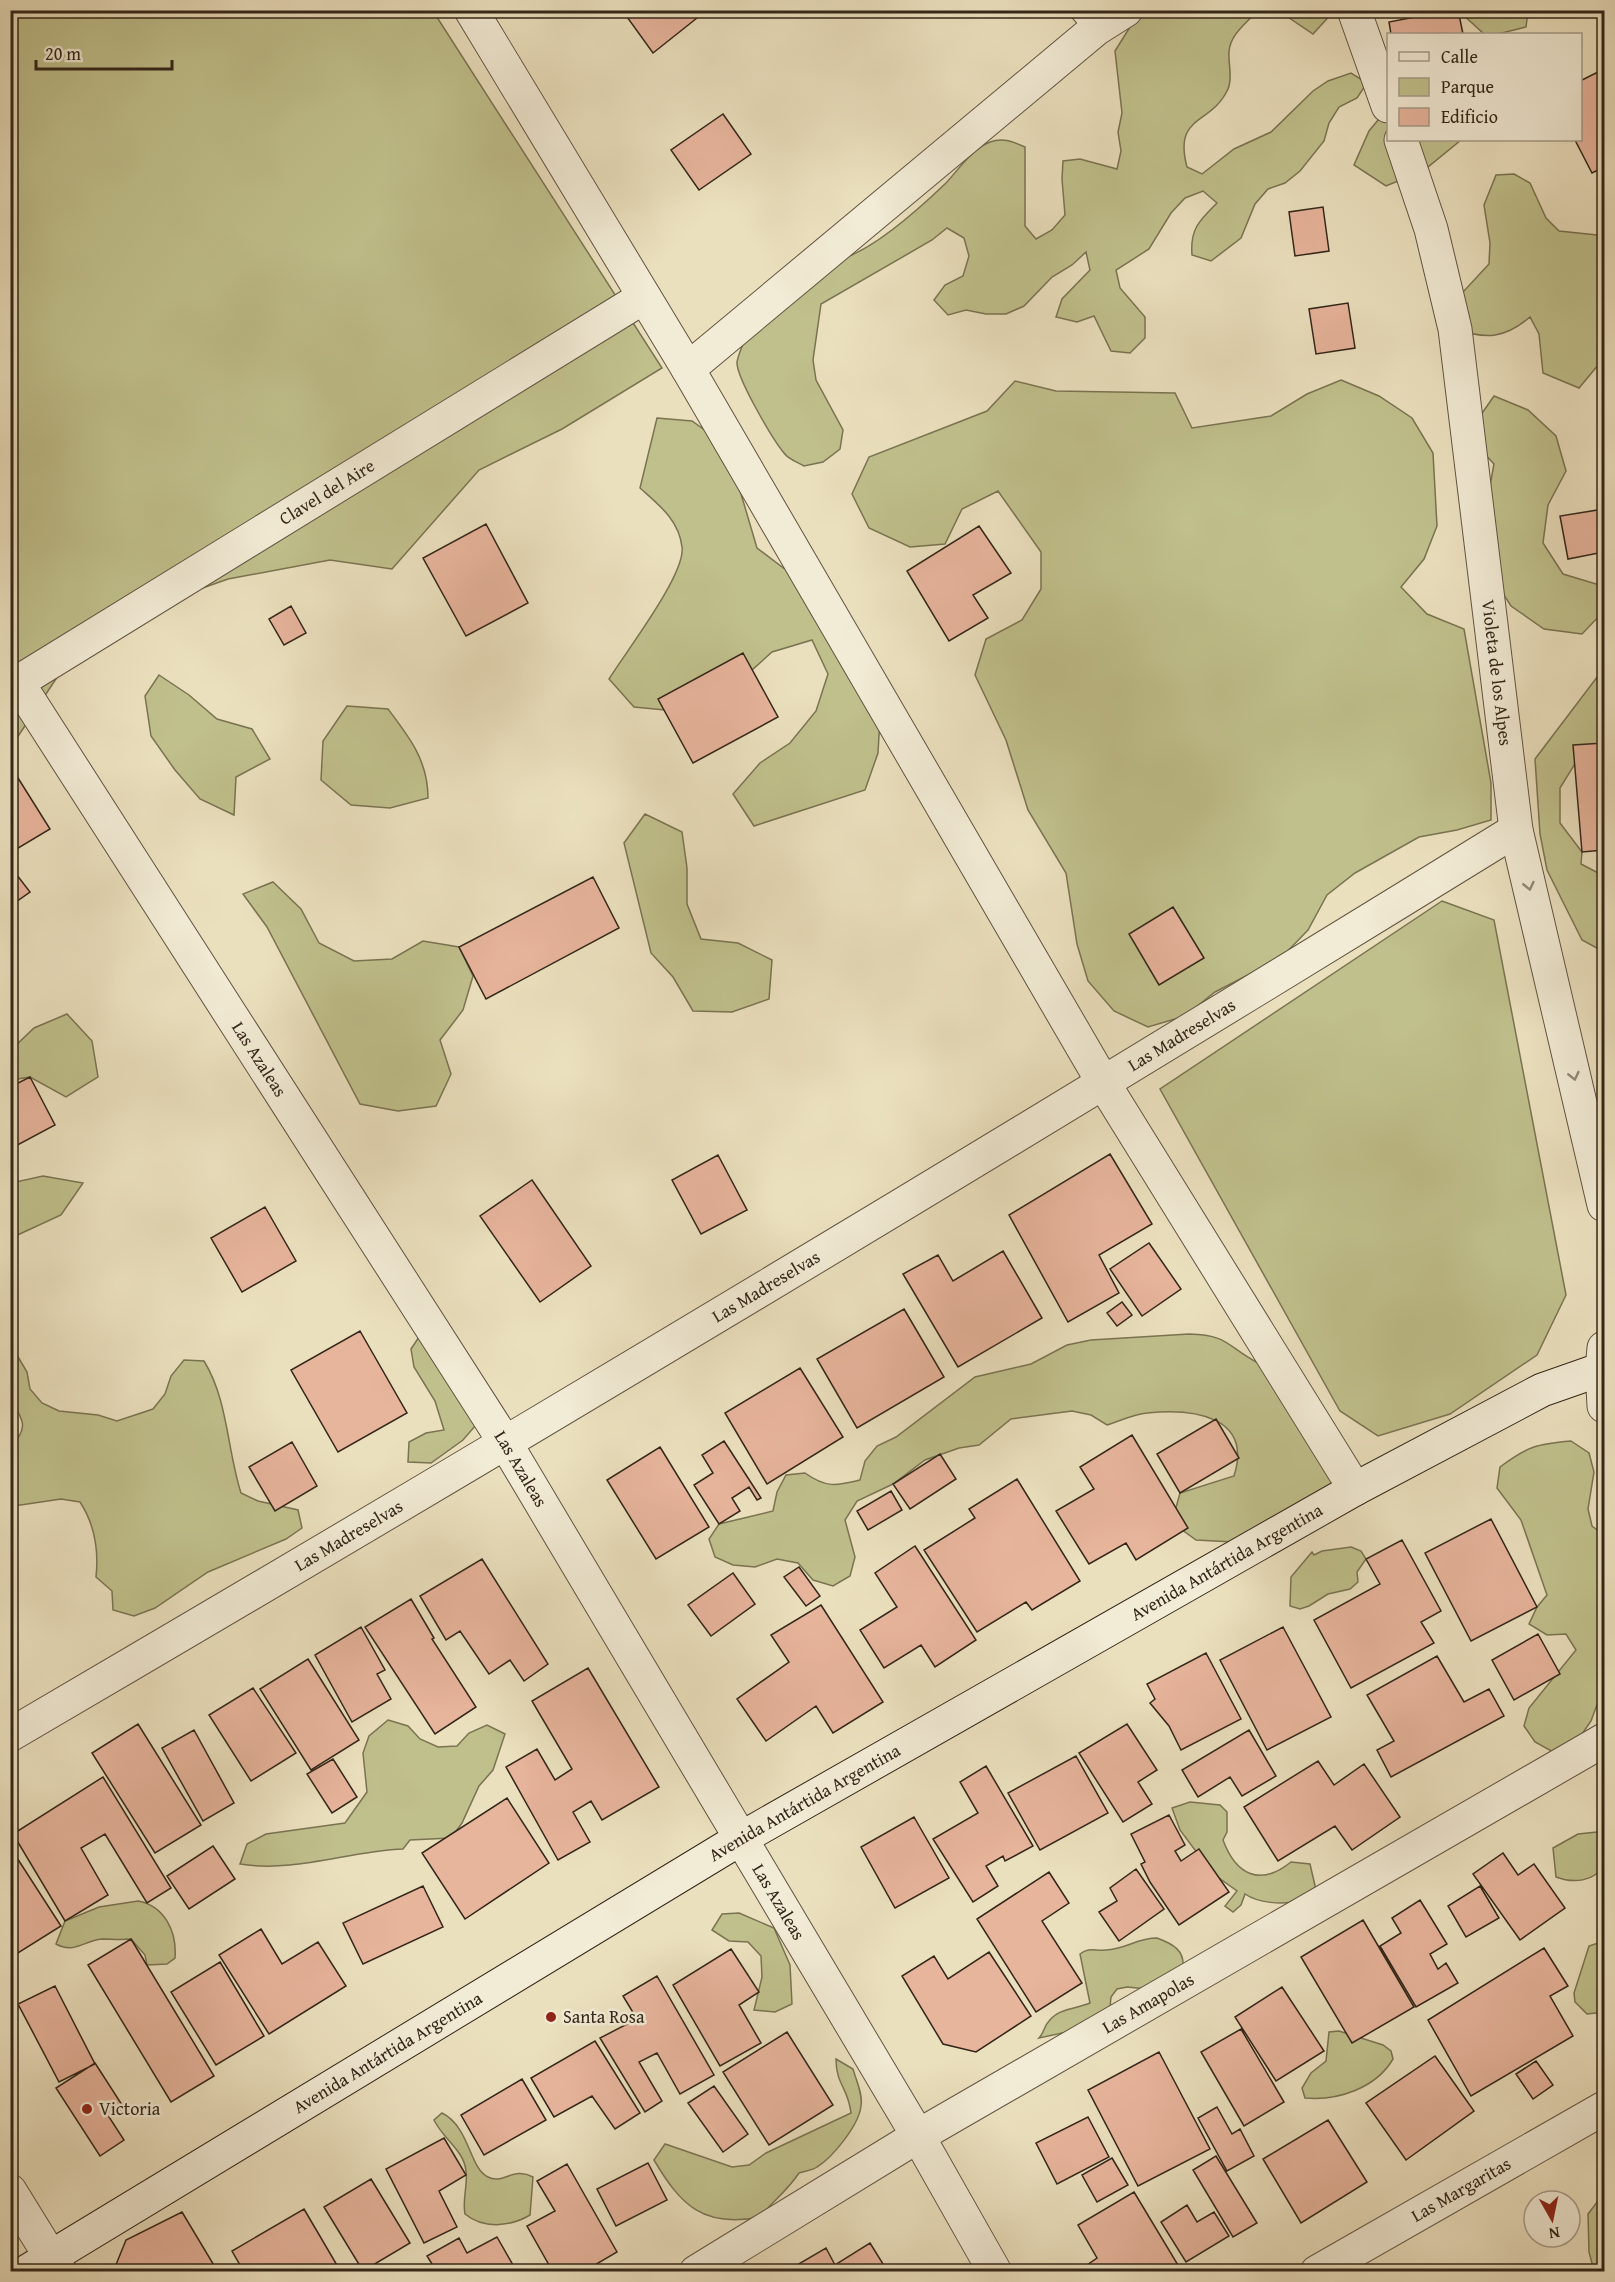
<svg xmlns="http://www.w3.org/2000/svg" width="1615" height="2282" viewBox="0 0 1615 2282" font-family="'Gentium Book Plus',serif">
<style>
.green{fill:#c0c08c;stroke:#7a7352;stroke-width:1.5}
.building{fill:#e7b49c;stroke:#332619;stroke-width:1.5}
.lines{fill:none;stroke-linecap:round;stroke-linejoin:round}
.lane-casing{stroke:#615442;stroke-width:23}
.street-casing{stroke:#615442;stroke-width:35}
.secondary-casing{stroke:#332619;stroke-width:35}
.lane{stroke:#f2ebd5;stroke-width:21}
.street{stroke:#f2ebd5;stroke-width:33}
.secondary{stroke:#f2ebd5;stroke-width:33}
.oneway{stroke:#928877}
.poi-dot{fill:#8f2418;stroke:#f2ebd5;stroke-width:2}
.labels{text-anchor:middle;stroke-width:5;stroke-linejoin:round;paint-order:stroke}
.street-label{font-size:18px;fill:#332619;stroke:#f2ebd5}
.poi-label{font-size:18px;fill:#332619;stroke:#f2ebd5;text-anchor:start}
</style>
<rect width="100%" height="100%" fill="#ebe0be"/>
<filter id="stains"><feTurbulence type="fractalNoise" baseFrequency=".00333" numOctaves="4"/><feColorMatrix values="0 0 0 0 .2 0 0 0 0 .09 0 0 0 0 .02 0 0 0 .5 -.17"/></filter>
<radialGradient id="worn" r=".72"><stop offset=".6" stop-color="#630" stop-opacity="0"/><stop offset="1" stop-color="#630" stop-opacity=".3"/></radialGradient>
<path class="green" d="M11,11H433L662,368L562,429L479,470L392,569L330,560L228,579L149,607L77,647L11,747Z
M1140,11H1257C1247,23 1230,34 1229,52C1228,63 1233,78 1228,89C1211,126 1173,114 1187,167L1202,174L1234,149L1271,132L1313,91L1328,81L1351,73L1367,83L1357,98L1339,107L1329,123L1324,141L1300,171L1285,183L1268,189L1255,204L1241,238L1211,261L1192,255C1190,229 1199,221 1217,203L1203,191L1185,198L1171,213L1149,249L1116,270L1120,288L1145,317V338L1130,353L1111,351L1094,316L1077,322L1056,317L1062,299L1090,270L1086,252L1072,265L1052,277L1024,306L1006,314H986L966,310L948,315L934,300L945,285L963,276L969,256L964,238L947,228L932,240L821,304L813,360L816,380L843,430L840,449L823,462L804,466C797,462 788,459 784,453C773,440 736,377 737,362C738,356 741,349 743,344L847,257C878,245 921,207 946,183C959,169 972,149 990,142C1003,137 1014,142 1025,147V226L1036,239L1052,230L1065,215L1062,179L1063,161L1080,159L1117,169L1121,151L1118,132L1122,113L1115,51Z
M1279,11H1334L1313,34Z
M1459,11H1528L1526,27L1498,34H1484Z
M1388,108V140H1461L1423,171L1386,186L1354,165L1369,131Z
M1514,174L1530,183L1546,218L1559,231L1597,235L1604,240V358L1579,388L1543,373L1539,334L1530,317C1505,338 1487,340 1456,329L1463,292L1489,264L1490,243L1484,205L1496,175Z
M1341,380L1379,396L1412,418L1433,453L1437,526L1424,559L1401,587L1427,614L1464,629L1491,783V820L1457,830L1419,837L1355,873L1327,895L1308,930L1281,958L1215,992L1185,1016L1148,1027L1114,1011L1088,981L1077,944L1066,873L1028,810L1006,740L975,675L986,639L1022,620L1041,589V552L998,491L962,509L945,544L910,547L869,528L852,494L869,457L987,411L1015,381L1056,391L1175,393L1192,428L1271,416L1307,394Z
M1494,396L1528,410L1556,436L1566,471L1548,505L1543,543L1563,574L1596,584L1604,582V611L1582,634L1544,629L1511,606L1489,572L1487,502L1494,464L1467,435Z
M657,418L692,421L724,444L736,477L757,548L786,570L880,718L878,753L865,790L754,826L733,794L760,763L790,743L816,711L828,674L812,640L772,652L742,679L675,711L634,707L609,679C625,653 686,574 682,547C679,520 659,505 640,488Z
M1604,668V743L1581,754L1560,788V823L1582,852L1581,864L1604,876V952L1582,940L1547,870L1540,834L1535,759Z
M159,675L189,695L217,719L252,729L270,759L236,777L234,815L200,799L175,770L151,736L145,696Z
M347,706L388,709C410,738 428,761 428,798L390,808L351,805L321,780L323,741Z
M645,814L682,832L687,868V904L701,939L738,943L772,960L769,999L732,1012L693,1011L673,977L651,953L624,843Z
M273,882L301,909L319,943L354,961L392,959L423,941L459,947L473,976L463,1010L440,1040L451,1074L436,1106L398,1111L360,1104L267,927L243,894Z
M1442,901L1494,920L1566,1295L1537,1355L1450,1414L1378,1436L1340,1411L1160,1089Z
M67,1014L92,1041L98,1077L66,1097L30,1077L11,1080V1050L34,1028Z
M43,1176L83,1183L61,1215L11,1238V1183Z
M421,1334L476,1425L463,1440L431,1463L408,1462L409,1442L426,1433L444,1430L435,1401L414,1367L411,1349Z
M1189,1334C1229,1335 1226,1346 1258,1363L1337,1478L1308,1509L1234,1542L1196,1540L1181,1529L1175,1511L1180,1493L1234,1476C1253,1416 1193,1408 1147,1413C1134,1414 1120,1421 1107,1425L1091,1415L1072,1411L1011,1419L979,1445L959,1448L925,1460L893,1484L857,1501L845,1520L855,1557L850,1576L833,1586L813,1580L798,1563L777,1559L755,1567L733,1565L715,1557L709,1539L719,1524L773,1511L777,1492L786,1475L805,1473C826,1488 836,1486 860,1480L865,1461L877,1446L896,1437L975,1377L1031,1364L1067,1345L1091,1340Z
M11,1345L27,1372L30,1389L42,1403L59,1411L98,1415L117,1421L153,1409L165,1394L171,1376L184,1360L204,1361C228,1400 227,1449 241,1493L258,1501L298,1510L302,1528L286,1539L208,1572L155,1608L134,1616L113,1610L112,1591L96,1577C99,1549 95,1525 80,1502L61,1499L14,1506L11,1503V1447C36,1419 13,1417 11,1392C9,1377 11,1360 11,1345Z
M1571,1441L1589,1453L1594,1472L1588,1509L1592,1526L1604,1535V1634L1598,1645V1702L1591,1721L1580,1737L1553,1752L1535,1742L1524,1726L1529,1708L1576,1650L1566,1634L1547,1635L1529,1624L1537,1607L1547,1595L1521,1520L1497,1488L1500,1467C1528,1446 1537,1444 1571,1441Z
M1351,1547L1361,1551L1366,1559L1357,1572L1358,1582L1350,1589L1328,1594L1309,1606L1300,1609L1290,1606L1291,1577L1312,1552L1314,1555L1322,1551Z
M388,1720L408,1726L420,1739L438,1747L457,1746L469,1733L487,1725L505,1734L493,1770L479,1786L462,1823L451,1838L410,1840L403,1849C349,1851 294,1873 240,1864L247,1844L266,1834L345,1823L367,1792L363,1753L369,1736Z
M1190,1802L1220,1805L1227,1812V1832L1223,1840C1236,1875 1260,1887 1291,1862L1310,1864L1316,1890C1311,1893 1304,1899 1298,1901C1282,1905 1258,1903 1245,1894L1241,1905L1233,1912L1225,1906L1237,1891L1212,1873L1180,1830L1172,1808Z
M1597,1832L1604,1834C1605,1842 1607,1857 1604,1864C1595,1883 1572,1883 1556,1877L1553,1848L1578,1834Z
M138,1901C165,1906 177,1932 175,1958L167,1964L147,1965L145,1955L131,1939C121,1940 111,1939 102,1939C83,1941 74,1954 56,1944L65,1921L99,1907Z
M739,1913L774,1928L790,1965L792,2004L775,2012L754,2010L762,1977L761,1956L748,1942L729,1941L712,1930L722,1914Z
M1157,1938C1173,1944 1185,1950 1183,1969L1148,1989L1127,1987L1117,1989L1111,1997L1109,2017L1081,2029L1039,2038C1044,2033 1044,2026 1049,2021C1059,2008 1076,2009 1090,2003L1080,1954C1089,1947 1095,1951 1106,1950C1126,1949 1137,1938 1157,1938Z
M1604,1941V2012L1587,2014L1575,2002L1574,1993L1589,1946Z
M1339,2031L1383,2045L1391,2051L1393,2059C1376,2088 1338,2101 1305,2098L1302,2088L1311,2073L1326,2061L1329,2032Z
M836,2059L853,2069C856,2080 863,2094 861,2106C859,2125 833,2157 817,2167C813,2170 805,2171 799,2173C788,2190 773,2201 760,2217C704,2228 681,2206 654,2160L665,2144L732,2167L749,2165L766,2153L851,2113C848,2087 836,2085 836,2059Z
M442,2113C470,2127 469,2168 488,2177C503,2185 513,2166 533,2177L530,2215C510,2227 483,2229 465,2214C462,2200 468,2186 466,2171C464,2150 443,2139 434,2120Z
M1604,2168V2271H1594L1589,2252L1588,2214L1601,2197Z"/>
<path class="building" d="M622,10H707L653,53Z
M1451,10H1458L1463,34H1391L1389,22Z
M1604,69V167L1592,173L1575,140H1580V81Z
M723,114L751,154L699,190L671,150Z
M1323,207L1329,251L1295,256L1289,212Z
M1348,303L1355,348L1316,354L1309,309Z
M1604,509V552L1568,559L1560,516Z
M486,524L528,603L466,636L423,558Z
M979,526L1011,573L973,595L988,618L949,641L907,571Z
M291,606L306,633L284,645L269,619Z
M743,653L778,717L693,763L658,699Z
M1604,743V850L1582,852L1573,745Z
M13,770L50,829L10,853V771Z
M10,866L30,892L10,906Z
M593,877L619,928L486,999L459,947Z
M1173,907L1204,958L1159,985L1129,934Z
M30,1077L55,1125L10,1149V1087Z
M1110,1154L1152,1224L1099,1255L1119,1293L1068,1322L1009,1215Z
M718,1155L747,1210L701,1234L672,1180Z
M532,1180L591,1266L540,1302L480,1216Z
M265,1207L296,1261L242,1292L211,1238Z
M1149,1243L1181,1289L1142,1316L1110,1269Z
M1003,1251L1042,1318L958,1367L903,1274L938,1255L953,1281Z
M1122,1302L1132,1315L1117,1326L1107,1313Z
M904,1309L944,1377L857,1428L817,1359Z
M360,1331L407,1413L338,1452L291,1370Z
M800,1368L843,1437L767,1484L725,1413Z
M1216,1419L1239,1458L1180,1493L1157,1454Z
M1132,1435L1188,1528L1136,1560L1126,1543L1089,1564L1056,1511L1094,1489L1080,1467Z
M724,1441L761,1498L757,1500L749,1487L732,1498L740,1511L719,1524L694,1485L713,1473L702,1455Z
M292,1442L317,1486L275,1511L249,1467Z
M660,1447L709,1527L656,1559L607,1480Z
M940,1454L956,1479L910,1509L893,1484Z
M1017,1479L1080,1581L1032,1610L1026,1602L977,1632L924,1550L975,1518L969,1509Z
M891,1491L902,1510L868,1530L857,1511Z
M1491,1519L1537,1607L1471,1641L1425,1553Z
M1402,1540L1441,1611L1421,1622L1434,1643L1351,1688L1314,1620L1380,1584L1366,1559Z
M915,1546L976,1640L935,1667L921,1645L884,1668L860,1630L897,1607L875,1573Z
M482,1559L548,1664L524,1681L510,1660L489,1674L460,1631L446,1640L420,1596Z
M799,1567L820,1596L806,1606L784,1577Z
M733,1573L755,1604L711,1636L688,1605Z
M411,1599L434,1638L432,1639L476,1707L435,1734L365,1627Z
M821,1605L883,1702L833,1733L816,1706L766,1741L737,1699L789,1662L771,1635Z
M361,1627L385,1670L377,1674L391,1699L352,1722L315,1655Z
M1283,1627L1331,1717L1267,1750L1220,1660Z
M1538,1634L1560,1674L1514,1700L1492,1660Z
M1206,1653L1241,1719L1181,1750L1169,1726L1150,1703L1155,1699L1147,1684Z
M1437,1656L1464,1702L1489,1689L1504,1716L1391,1777L1377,1750L1394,1741L1367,1695Z
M308,1659L359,1740L311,1770L260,1689Z
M588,1668L659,1787L602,1820L591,1801L573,1812L590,1842L558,1860L506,1767L537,1749L555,1780L572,1769L532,1701Z
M253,1688L296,1753L251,1781L209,1715Z
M138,1724L201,1825L155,1853L92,1753Z
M1127,1724L1157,1770L1138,1782L1152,1804L1123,1822L1079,1753Z
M194,1730L234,1803L203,1821L162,1748Z
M1249,1730L1276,1776L1242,1796L1230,1777L1198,1797L1182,1770Z
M1076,1756L1108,1813L1040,1850L1008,1793Z
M333,1759L357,1797L332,1813L307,1774Z
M1318,1761L1334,1785L1364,1764L1400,1817L1352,1850L1335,1826L1278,1861L1244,1807Z
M986,1766L1033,1846L1005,1861L1003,1856L986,1866L998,1886L973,1902L933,1839L978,1813L960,1782Z
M103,1777L171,1888L147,1903L105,1834L81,1848L108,1895L65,1921L13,1834Z
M507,1798L549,1863L465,1919L422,1853Z
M1169,1815L1185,1845L1175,1851L1181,1861L1199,1849L1229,1892L1179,1925L1150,1882L1141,1864L1145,1862L1131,1834Z
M914,1817L949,1878L895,1908L861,1847Z
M213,1846L235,1879L189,1909L167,1876Z
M10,1847L61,1926L10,1958Z
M1503,1853L1518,1875L1534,1864L1565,1908L1520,1940L1473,1874Z
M1136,1869L1164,1909L1119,1941L1099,1912L1117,1901L1110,1888Z
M1049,1872L1069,1903L1042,1921L1082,1983L1036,2012L977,1919Z
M423,1886L443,1927L363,1964L343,1923Z
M1480,1886L1499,1918L1466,1937L1448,1906Z
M1420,1900L1447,1944L1430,1954L1438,1969L1446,1963L1458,1983L1416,2007L1380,1946L1401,1933L1392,1918Z
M1363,1920L1414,2007L1352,2043L1301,1957Z
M261,1929L282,1964L318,1942L346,1986L269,2034L219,1955Z
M131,1939L214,2076L171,2102L88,1965Z
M1544,1948L1568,1986L1550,1996L1573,2036L1471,2096L1428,2020Z
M731,1949L759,1992L739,2005L761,2043L720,2066L673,1985Z
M989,1952L1031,2016L976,2052L943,2044L902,1976L934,1956L948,1979Z
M220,1962L264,2036L216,2065L171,1992Z
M657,1976L714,2075L680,2094L657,2053L639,2062L662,2101L645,2112L600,2038L637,2019L623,1996Z
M55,1986L95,2064L59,2082L18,2004Z
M1282,1987L1324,2051L1276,2081L1235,2017Z
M1241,2029L1284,2102L1244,2126L1201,2052Z
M787,2032L833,2105L769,2145L723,2072Z
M595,2041L640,2113L615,2129L592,2096L554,2117L531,2078Z
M1159,2052L1210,2149L1138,2186L1088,2090Z
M1435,2056L1474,2111L1406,2160L1366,2103Z
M1536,2061L1553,2085L1533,2099L1516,2074Z
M95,2063L124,2108L109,2117L124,2140L100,2156L56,2088Z
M522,2079L546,2120L484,2155L461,2115Z
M714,2086L748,2134L723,2152L688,2103Z
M1217,2107L1232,2134L1240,2129L1254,2156L1227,2171L1198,2118Z
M1088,2117L1109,2157L1057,2184L1036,2143Z
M1328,2120L1367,2182L1301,2223L1263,2159Z
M444,2138L466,2175L439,2191L457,2227L424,2243L386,2169Z
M1216,2156L1257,2223L1233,2237L1193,2170Z
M1112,2158L1128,2185L1097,2202L1082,2175Z
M648,2163L667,2200L616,2226L597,2189Z
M567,2164L617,2252L583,2272H553L527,2226L555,2211L537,2181Z
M371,2179L410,2243L363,2271L324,2207Z
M1134,2192L1181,2270L1178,2272H1091L1087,2265L1097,2258L1078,2225Z
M1187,2205L1197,2222L1214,2212L1229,2236L1186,2262L1161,2222Z
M304,2209L341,2272H244L232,2251Z
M182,2212L218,2272H113L126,2240Z
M497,2237L517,2272H437L427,2256L459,2238L467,2253Z
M870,2243L888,2272H785L826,2248L835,2265Z"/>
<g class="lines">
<defs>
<path id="lane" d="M1080,10L1096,29"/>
<g id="street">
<path d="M471,10L688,369L1104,1084L1355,1489"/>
<path d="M1354,10L1388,106"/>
<path id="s1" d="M1401,140L1431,229L1455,329L1516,830L1604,1205"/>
<path d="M688,369L1096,29L1126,10"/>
<path id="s2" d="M18,683L506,1444L918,2136L995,2272"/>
<path id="s3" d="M10,687L644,297"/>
<path d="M1604,1348L1602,1369L1604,1406"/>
<path id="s4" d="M10,1735C516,1439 1018,1137 1516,830"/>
<path d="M10,2191L60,2272"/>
<path id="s5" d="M696,2272L918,2136L1604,1740"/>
<path id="s6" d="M1317,2272L1604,2108"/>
</g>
<g id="secondary">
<path id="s7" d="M26,2272L740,1839L1355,1489L1542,1390L1602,1369"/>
</g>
</defs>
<use href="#lane" class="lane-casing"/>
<use href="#street" class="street-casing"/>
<use href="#secondary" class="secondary-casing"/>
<use href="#lane" class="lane"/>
<use href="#street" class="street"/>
<use href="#secondary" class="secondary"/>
</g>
<defs><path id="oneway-chevron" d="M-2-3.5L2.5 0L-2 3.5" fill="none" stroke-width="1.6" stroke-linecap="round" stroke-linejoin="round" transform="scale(1.5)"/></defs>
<g class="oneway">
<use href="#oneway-chevron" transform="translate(1529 886) rotate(77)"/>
<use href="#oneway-chevron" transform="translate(1574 1076) rotate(77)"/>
</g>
<g class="poi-dot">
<circle cx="551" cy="2017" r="6"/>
<circle cx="87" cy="2109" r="6"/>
</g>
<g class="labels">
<g class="street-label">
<text dy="6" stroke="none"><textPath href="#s3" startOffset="372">Clavel del Aire</textPath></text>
<text dy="6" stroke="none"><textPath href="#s1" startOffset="543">Violeta de los Alpes</textPath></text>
<text dy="6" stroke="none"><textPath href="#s4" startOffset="1365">Las Madreselvas</textPath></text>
<text dy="6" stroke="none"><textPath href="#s2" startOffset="447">Las Azaleas</textPath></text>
<text dy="6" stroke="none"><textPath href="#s4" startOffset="879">Las Madreselvas</textPath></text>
<text dy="6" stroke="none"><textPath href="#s2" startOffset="933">Las Azaleas</textPath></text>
<text dy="6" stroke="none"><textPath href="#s4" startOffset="393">Las Madreselvas</textPath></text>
<text dy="6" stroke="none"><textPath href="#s7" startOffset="1395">Avenida Antártida Argentina</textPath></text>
<text dy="6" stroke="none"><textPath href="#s7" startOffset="909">Avenida Antártida Argentina</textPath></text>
<text dy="6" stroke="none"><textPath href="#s2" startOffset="1437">Las Azaleas</textPath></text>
<text dy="6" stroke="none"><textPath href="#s5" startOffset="526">Las Amapolas</textPath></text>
<text dy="6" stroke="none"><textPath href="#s7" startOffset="423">Avenida Antártida Argentina</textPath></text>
<text dy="6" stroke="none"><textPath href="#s6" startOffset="166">Las Margaritas</textPath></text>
</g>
<g class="poi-label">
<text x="563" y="2023">Santa Rosa</text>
<text x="99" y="2115">Victoria</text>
</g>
</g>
<rect width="1615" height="2282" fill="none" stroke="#ebe0be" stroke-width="36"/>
<rect x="12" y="12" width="1591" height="2258" fill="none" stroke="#332619" stroke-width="3"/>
<rect x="18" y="18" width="1579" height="2246" fill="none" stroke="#332619" stroke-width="1.5"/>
<rect x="1387" y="33" width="195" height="108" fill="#f2ebd5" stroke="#a69c8a" stroke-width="1.5"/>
<rect x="1399" y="52" width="30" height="9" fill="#f2ebd5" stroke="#a69c8a" stroke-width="1.5"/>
<text x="1441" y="63" font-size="18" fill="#332619">Calle</text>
<rect x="1399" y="78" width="30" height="18" fill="#c0c08c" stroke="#a69c8a" stroke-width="1.5"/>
<text x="1441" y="93" font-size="18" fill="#332619">Parque</text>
<rect x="1399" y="108" width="30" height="18" fill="#e7b49c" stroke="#a69c8a" stroke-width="1.5"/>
<text x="1441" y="123" font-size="18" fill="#332619">Edificio</text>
<g transform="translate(1552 2219) rotate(171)"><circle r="28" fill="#f2ebd5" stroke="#a69c8a" stroke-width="1.5"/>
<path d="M0-4.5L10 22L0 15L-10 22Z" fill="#8f2418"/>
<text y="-9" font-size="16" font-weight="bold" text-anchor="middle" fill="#332619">N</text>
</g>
<path d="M36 60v9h136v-9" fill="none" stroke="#332619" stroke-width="3"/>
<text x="45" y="60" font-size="18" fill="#332619" stroke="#f2ebd5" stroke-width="4.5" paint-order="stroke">20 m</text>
<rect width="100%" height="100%" filter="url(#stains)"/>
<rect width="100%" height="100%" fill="url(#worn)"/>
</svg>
